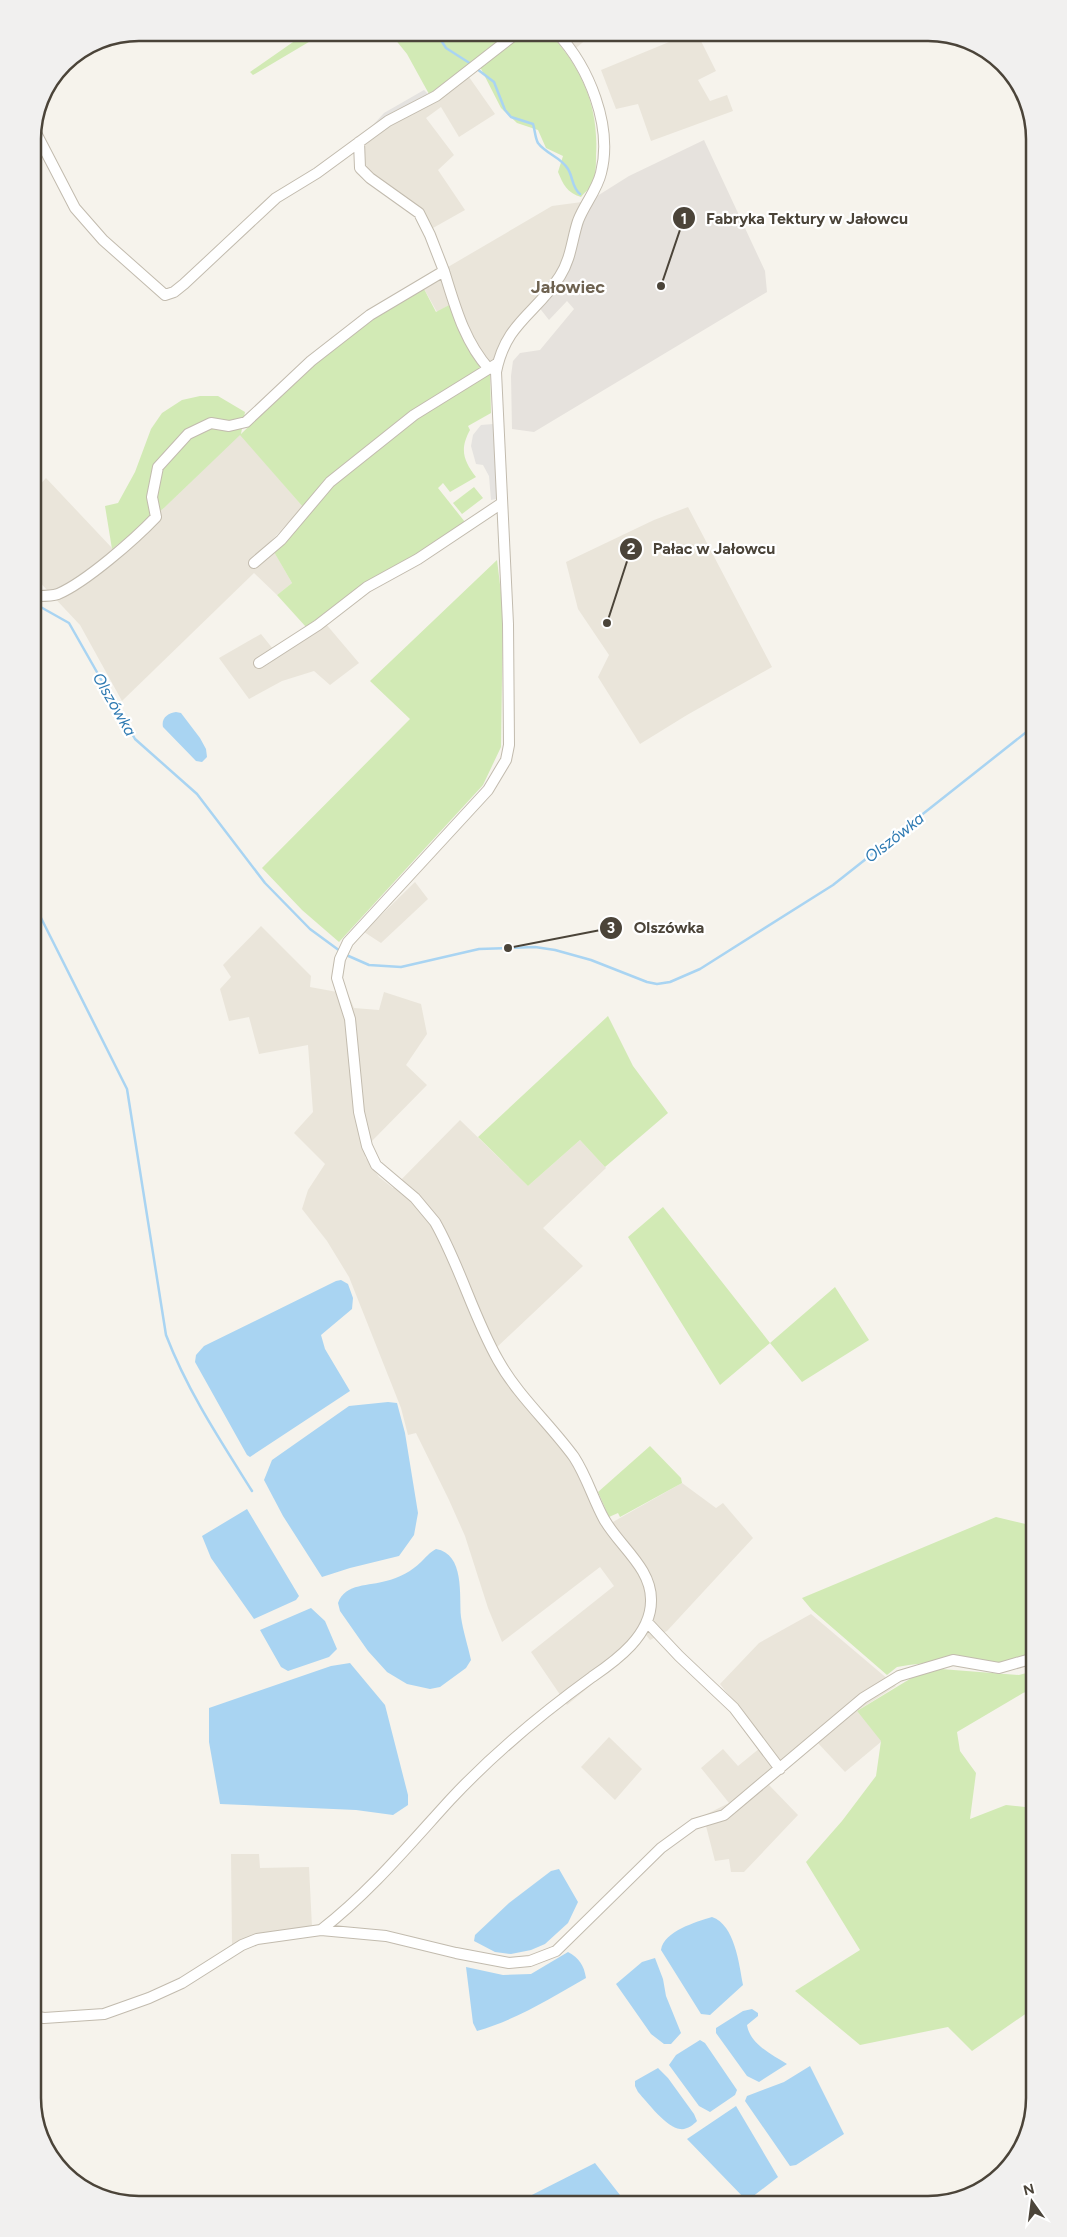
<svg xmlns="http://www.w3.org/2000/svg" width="1067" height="2237" viewBox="0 0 1067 2237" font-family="Figtree,sans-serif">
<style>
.residential{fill:#eae5da}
.industrial{fill:#e6e2dd}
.green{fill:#d2eab5}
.parking{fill:#e5e3e0}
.water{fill:#a9d4f2}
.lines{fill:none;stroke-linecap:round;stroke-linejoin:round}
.stream{stroke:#a9d4f2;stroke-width:2.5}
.minor-casing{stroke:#c2bbae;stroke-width:12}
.minor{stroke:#fff;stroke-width:10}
.labels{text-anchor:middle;stroke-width:4.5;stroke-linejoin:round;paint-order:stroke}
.water-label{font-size:16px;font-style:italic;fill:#2e7ab2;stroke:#fff}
.quarter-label{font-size:18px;font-weight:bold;fill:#6e6250;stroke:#fff}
.rim{fill:none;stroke:#4b4439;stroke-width:2.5}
.leader{fill:none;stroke:#4b4439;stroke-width:2}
.callout-dot{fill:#4b4439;stroke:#fff;stroke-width:2}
.mark-label{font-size:15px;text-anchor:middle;font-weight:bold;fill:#fff}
.callout-label{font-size:16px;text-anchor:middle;font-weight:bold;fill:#4b4439;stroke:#fff;stroke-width:4.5;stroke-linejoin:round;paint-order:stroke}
</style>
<rect width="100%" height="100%" fill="#f6f3ec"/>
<path class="residential" d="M563,33H594L576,48Z
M691,33H697L716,71L698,80L710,101L727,95L733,111L651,141L638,104L616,109L601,70Z
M469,77L495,114L459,137L441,107L426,118L454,155L438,170L465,210L433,228L448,267L552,206L582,202L575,216L564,262L558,274L508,329L496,352L495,362L488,364L451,304L437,312L423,287L443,275L417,215L365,181L356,173L355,152L402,118Z
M240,434L303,507L269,543L292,583L277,595L254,573L122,701L80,625L33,575V492L46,478L112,548L164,508Z
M688,507L772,667L687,715L640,744L598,677L609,655L578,609L566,562L654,520Z
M320,617L359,663L330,685L314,671L282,681L249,699L219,658L261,634L273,649Z
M415,882L428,899L381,943L364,932Z
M261,926L311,976L310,987L348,994L354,1008L379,1010L384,992L421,1004L427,1034L406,1065L427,1085L372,1141L365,1157L379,1177L393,1188L460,1120L528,1186L580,1140L606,1168L543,1228L583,1266L496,1348L510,1385L528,1410L558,1444L585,1481L604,1527L682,1483L716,1508L723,1503L753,1538L667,1631L650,1640L646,1635L625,1657L567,1705L531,1652L614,1586L600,1567L502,1642L488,1608L465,1536L449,1500L416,1433L408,1435L401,1408L349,1277L327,1241L302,1209L308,1190L325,1164L294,1133L313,1112L308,1045L259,1054L249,1017L229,1021L220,989L231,977L223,965Z
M811,1614L896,1686L857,1711L882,1741L845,1772L817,1742L769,1785L798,1815L744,1872H731L729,1859L715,1861L706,1826L705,1815L729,1803L701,1768L723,1749L738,1766L766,1743L720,1684L759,1643Z
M609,1737L642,1769L615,1800L581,1767Z
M231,1854H259L260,1868L309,1867L312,1927L263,1935L232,1945Z"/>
<path class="industrial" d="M704,140L765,271L767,292L534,432L512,429L511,376L513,361L520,353L540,350L574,309L567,301L549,320L538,306L560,281L580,226L594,198L629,176Z"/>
<path class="green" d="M306,33H324L253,75L250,72Z
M390,33H549C582,67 599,107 596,155C596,164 596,174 593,182C591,188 584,193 581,197C567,193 563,184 558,172L563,156L546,148L538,130L517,123L501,108L476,59L429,94L407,54Z
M423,287L436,312L451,304L482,367L401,418L303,507L240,435L164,508L112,549L105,506L118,503L135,472L151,429L162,413L182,400L200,396H218L245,412L241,434L308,368L371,318Z
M490,372L491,413L468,426L470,430C459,450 464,461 476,477L450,492L443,483L438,488L465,522L430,547L374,577L306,627L277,595L292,583L274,552C297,530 315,504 338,482C383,439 437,405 490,372Z
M474,487L483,498L462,514L453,503Z
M497,560L503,609L501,747L483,785L339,942L302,910L262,868L410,719L370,681Z
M608,1016L633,1066L668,1113L605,1167L580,1140L528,1186L478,1137Z
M663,1207L770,1343L835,1287L869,1340L802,1382L770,1343L720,1385L628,1237Z
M650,1446L681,1478L682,1483L620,1517L618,1513L609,1517L598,1492Z
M996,1517L1034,1526V1598L1028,1601L1034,1610V1658L999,1668L953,1660L909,1665L897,1667L887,1675L812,1610L802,1598Z
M928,1668L1019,1675L1034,1671V1689L1023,1693L957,1732L960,1751L976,1773L970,1819L1006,1805L1034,1808V2008L972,2051L948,2027L860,2045L795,1991L860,1950L806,1862L842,1821L876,1776L881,1741L857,1711Z"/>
<path class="parking" d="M424,90L429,95L363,136L384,113Z
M493,424L498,495L496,499L491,500L489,476L483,465L476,464L471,446L473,435L481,425Z"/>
<path class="water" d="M176,712L181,713L200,738L206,749L207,757L202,762L196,761L163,727C161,718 168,713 176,712Z
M341,1280L348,1284L353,1298L352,1309L321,1335L325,1349L350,1391L250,1457L247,1455L195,1362L196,1355L204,1346L336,1281Z
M388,1402L397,1403L405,1433L418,1513L414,1535L399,1556L350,1568L322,1577L283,1516L264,1480L272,1460L349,1406Z
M247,1509L299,1596L296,1600L254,1619L211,1558L202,1536Z
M436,1549C465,1554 459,1595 461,1617C463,1631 468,1646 471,1660L466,1668L440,1687L430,1689L407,1684L387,1672L368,1651L340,1611L338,1603C345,1583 370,1586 386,1581C399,1578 412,1571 421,1562C426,1557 429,1553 436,1549Z
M311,1608L325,1621L337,1649L329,1657L288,1671L281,1667L260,1630Z
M350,1663L385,1705L408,1795V1805L393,1815L356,1810L220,1804L209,1742V1708L331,1666Z
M559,1869L578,1902L568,1923L545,1944L531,1950L511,1954L495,1952L474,1941L475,1935L509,1903L551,1871Z
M712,1917C735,1925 739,1964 743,1985L710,2015L701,2014L661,1950C664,1931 696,1922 712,1917Z
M568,1952C579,1958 584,1965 586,1978C551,1998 516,2020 477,2031L473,2023L466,1967L503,1975L531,1974Z
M655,1958L663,1979L666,1996L681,2033L671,2044H664L651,2034L616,1984L642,1962Z
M752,2009L758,2013V2016L747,2025C750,2044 772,2055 787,2064L759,2082L747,2076L716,2033V2028L743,2011Z
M700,2040L705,2043L737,2090L735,2095L710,2112L699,2106L669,2065L676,2055Z
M810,2066L844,2134L796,2165L790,2166L745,2101L747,2096L784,2082Z
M658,2068L668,2078L694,2114L697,2121C693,2125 687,2130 680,2129C667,2128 647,2102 638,2092L635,2086V2081Z
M736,2106L778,2177L747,2201L687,2139Z
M595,2163L627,2204H514Z"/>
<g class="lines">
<path class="stream" d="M423,33L439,37L446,48L471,64
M477,69L494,82L505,110L511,117L533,124C535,130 535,138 538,143C546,154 561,157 568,169C573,177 572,188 580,194
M37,605L69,623L135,739L197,794L265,883L310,929L340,951
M33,902L127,1089L166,1335C188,1392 220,1440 252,1491
M344,954L369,965L401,967L479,949L535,947L555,950L591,960L647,982L657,984L670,982L700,969L833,885L1034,726"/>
<defs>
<path id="minor" d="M34,129L75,208L103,240L165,295L174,292L184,284L276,198L317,173L388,121L436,96L517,33
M444,271C455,306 464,341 489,369
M254,563L281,540L330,482L414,415L498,363
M36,601L38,596C45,596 52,596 58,594C86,582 135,539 156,517L152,497L158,467L188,434L211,423L229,426L246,422L311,361L370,315L444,271L430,235L419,213L370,178L360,168L359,142
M259,663L318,625L367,587L418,559L502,503
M647,1622L679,1656L734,1708L780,1769
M321,1930C370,1892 408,1846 450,1800C492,1755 541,1714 592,1677C617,1660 651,1635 651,1601C652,1568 619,1546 604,1519C593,1499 587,1477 574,1457C550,1424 518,1396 498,1360C473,1316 460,1266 435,1222L415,1198L376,1165L367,1146L359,1112L350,1019L337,978L340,959L348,942L488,790L506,760L509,745L508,624L496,372C506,322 536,314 560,276C571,259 572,239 578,221C584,205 597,190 601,173C613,126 589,67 557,33
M33,2016L44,2018L104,2014L149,1998L182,1983L242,1945L257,1939L321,1930L386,1936L456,1953L509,1963L530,1961L556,1951L661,1848L694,1824L724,1815L863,1698L899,1676L953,1660L999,1668L1034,1658"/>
</defs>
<use href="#minor" class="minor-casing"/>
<use href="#minor" class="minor"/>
</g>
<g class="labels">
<g class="water-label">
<text transform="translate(115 704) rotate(60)" y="6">Olszówka</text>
<text transform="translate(894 837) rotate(-38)" y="6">Olszówka</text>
</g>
<g class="quarter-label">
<text x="568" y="293">Jałowiec</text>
</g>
</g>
<path d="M0 0H1067V2237H0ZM139 41H928A98 98 0 0 1 1026 139V2098A98 98 0 0 1 928 2196H139A98 98 0 0 1 41 2098V139A98 98 0 0 1 139 41Z" fill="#f1f0ef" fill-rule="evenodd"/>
<path class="rim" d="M139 41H928A98 98 0 0 1 1026 139V2098A98 98 0 0 1 928 2196H139A98 98 0 0 1 41 2098V139A98 98 0 0 1 139 41Z"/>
<path class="leader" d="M661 286L684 218M607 623L631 549M508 948L611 928"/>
<g class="callout-dot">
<circle cx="661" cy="286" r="5"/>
<circle cx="607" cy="623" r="5"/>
<circle cx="508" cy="948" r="5"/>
<circle cx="684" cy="218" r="12"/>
<circle cx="631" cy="549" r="12"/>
<circle cx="611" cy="928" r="12"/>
</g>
<g class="mark-label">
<text x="684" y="224">1</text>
<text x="631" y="554">2</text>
<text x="611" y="933">3</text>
</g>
<g class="callout-label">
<text x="807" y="224">Fabryka Tektury w Jałowcu</text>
<text x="714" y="554">Pałac w Jałowcu</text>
<text x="669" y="933">Olszówka</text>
</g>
<g transform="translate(1032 2202) rotate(346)" stroke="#ffffff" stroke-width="4" paint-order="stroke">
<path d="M0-4L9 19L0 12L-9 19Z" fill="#4b4439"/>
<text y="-8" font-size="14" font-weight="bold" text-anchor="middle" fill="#4b4439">N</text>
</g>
</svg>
